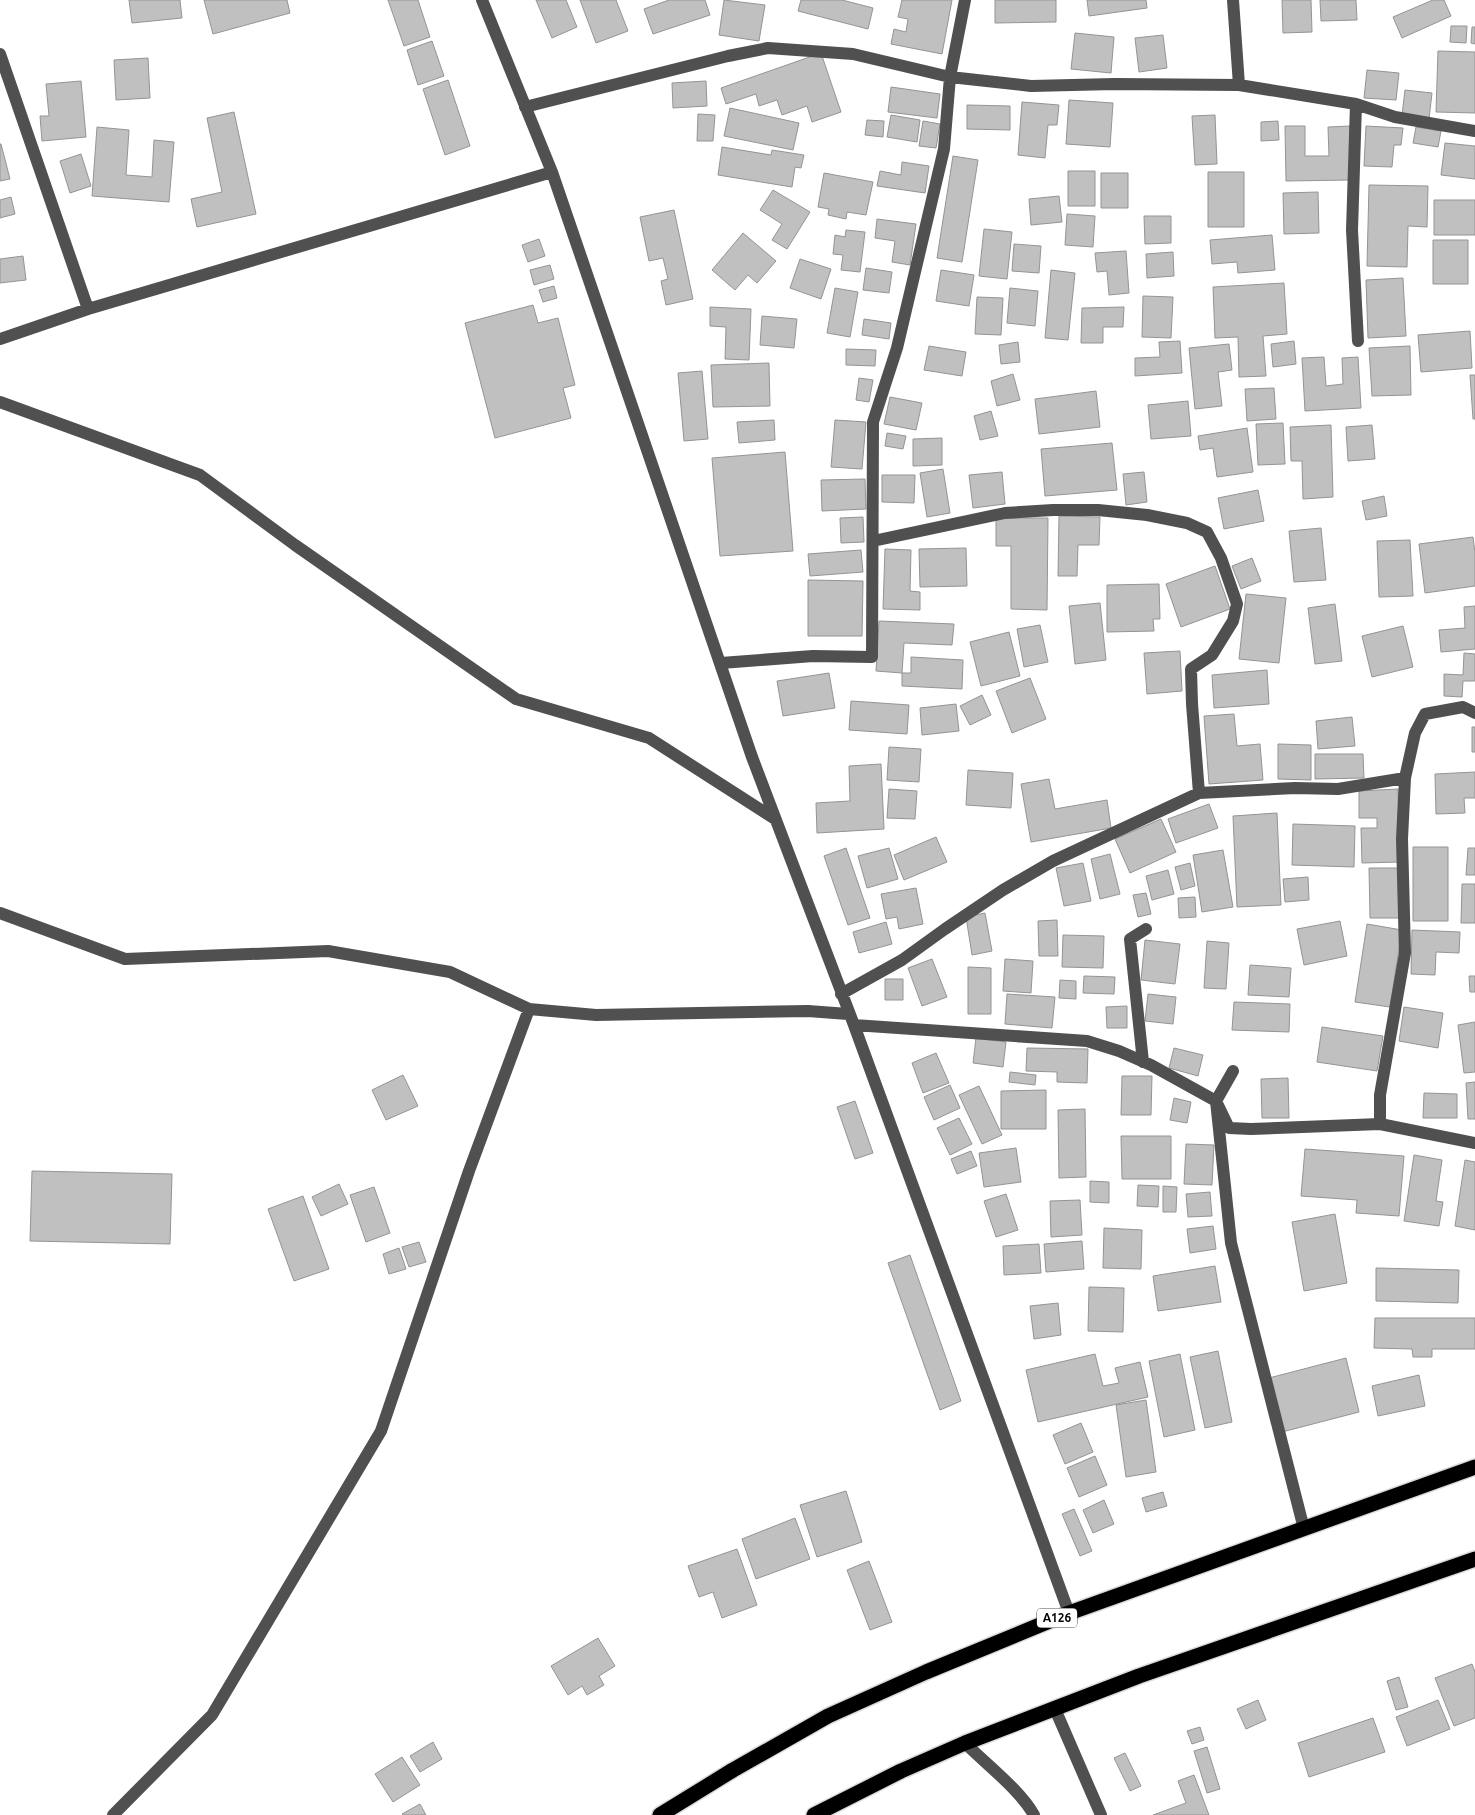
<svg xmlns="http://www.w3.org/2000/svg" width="1475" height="1815" viewBox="0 0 1475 1815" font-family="Ubuntu,sans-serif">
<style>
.building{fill:#c0c0c0;stroke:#949494}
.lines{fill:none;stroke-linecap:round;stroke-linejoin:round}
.highway-casing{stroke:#dbdbdb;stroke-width:18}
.minor{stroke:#505050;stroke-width:12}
.highway{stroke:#000;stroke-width:15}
.labels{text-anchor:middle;stroke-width:4;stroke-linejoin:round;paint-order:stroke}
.shield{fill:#fff;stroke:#4c4c4c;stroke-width:1}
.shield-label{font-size:12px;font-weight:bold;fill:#000}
</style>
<rect width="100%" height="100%" fill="#fff"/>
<path class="building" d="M129,0H180L182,18L132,23Z
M204,0H287L290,13L213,34Z
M388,0H418L430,37L404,46Z
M536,0H566L577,27L552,38Z
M580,0H616L628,31L596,43Z
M669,0H705L710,15L653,34L644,9Z
M724,0L765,5L759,41L719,35Z
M801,0H842L873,8L868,29L798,11Z
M902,0H952L942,54L891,44L894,29L906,32L908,19L898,17Z
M995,0H1056V22L995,23Z
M1087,0H1146L1147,8L1089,16Z
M1282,0H1311L1312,32L1283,33Z
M1320,0H1356L1357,20L1321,21Z
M1433,0H1444L1451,16L1402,38L1393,17Z
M1451,26H1467L1466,43L1450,42Z
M1472,27H1475V44L1471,43Z
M1075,33L1114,37L1111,73L1071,69Z
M1163,35L1167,68L1139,72L1135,38Z
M432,41L444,76L418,85L407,50Z
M1438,51L1475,52V113L1436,112Z
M821,53L841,112L812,122L807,106L782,115L777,100L759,106L756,94L726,104L721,88Z
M148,58L150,98L116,100L114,60Z
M1367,70L1399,73L1396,100L1364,98Z
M448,80L470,146L445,155L423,89Z
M81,81L86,137L42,141L40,116H49L46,84Z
M706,81L707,106L673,108L672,83Z
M891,87L940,94L937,118L888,112Z
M1405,90L1432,93L1429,119L1402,115Z
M1069,100L1113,103L1110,147L1066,144Z
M1022,102L1059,105L1057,125H1048L1045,158L1018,155Z
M967,105L1010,106V130L967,129Z
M730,108L799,123L793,150L724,136Z
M234,112L256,214L197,227L191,199L222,192L207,118Z
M698,114L715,115L713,141H697Z
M891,115L920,120L917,142L887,137Z
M1215,115L1217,164L1195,165L1192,116Z
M867,120L884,121L883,137L865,135Z
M923,121L940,124L936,148L919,146Z
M1278,121L1279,140L1261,141V122Z
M1285,126H1305V156H1329L1328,127L1350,126V180L1286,181Z
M1366,126L1403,128L1401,145H1394L1392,167L1364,166Z
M97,127L129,130L126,175L152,177L154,140L174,142L169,202L92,196Z
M1416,127L1441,131L1438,147L1413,143Z
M1445,143L1475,146V179L1441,175Z
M0,144H1L10,179L0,181Z
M722,147L771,155L772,150L804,155L801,168L795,167L792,187L718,175Z
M81,154L91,186L70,193L60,161Z
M953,156L978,160L962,262L937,258Z
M902,162L929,166L925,193L877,186L880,171L901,175Z
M1068,171H1095V206H1068Z
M1208,172H1244V227H1208Z
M824,173L873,182L866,215L847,212L846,219L828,215L829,209L818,207Z
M1101,173H1128V208H1101Z
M1369,185L1428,186L1427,227L1408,226L1407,267L1367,266Z
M773,190L810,212L787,249L772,240L782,224L760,210Z
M1318,192L1319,233L1284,234L1283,193Z
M1059,196L1062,222L1031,225L1029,199Z
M11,197L15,214L0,218V200Z
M1434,200H1475V235H1434Z
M674,210L693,299L666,305L661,281L668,279L663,258L649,261L640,217Z
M1067,214L1095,216L1093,247L1065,245Z
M1144,216H1171V243L1145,244Z
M877,219L916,224L910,265L892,262L895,241L875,238Z
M984,229L1012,232L1007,279L979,276Z
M846,230L865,232L860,272L841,270L843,255L833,254L835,235L845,237Z
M743,233L776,261L757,283L748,275L735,290L712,270Z
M1272,235L1275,270L1238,273L1237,262L1212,264L1210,240Z
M539,239L545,256L528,262L522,245Z
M1433,240H1468V284H1433Z
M1014,244L1041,246L1039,273L1012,271Z
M1126,251L1129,293L1109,295L1107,271L1097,272L1095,253Z
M1173,252L1174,276L1147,278L1146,254Z
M23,256L26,280L0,283V259Z
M800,259L831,269L821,299L790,288Z
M550,265L554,279L534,285L530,270Z
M866,268L892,272L889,293L863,290Z
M941,270L974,275L969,306L936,301Z
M1051,270L1075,273L1068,340L1045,338Z
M1403,278L1406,336L1368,338L1366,280Z
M1284,283L1287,334L1263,336L1266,376L1239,377L1238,337L1215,338L1213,287Z
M554,286L557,298L543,302L539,290Z
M835,288L858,292L850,337L827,333Z
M1010,288L1038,291L1035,326L1007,323Z
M1143,296L1173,297L1171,338L1142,337Z
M977,297L1003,298L1001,335L975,334Z
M533,305L538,323L558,318L575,385L563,388L571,418L495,438L465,323Z
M710,307L751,309L749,360L725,359L726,327L710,326Z
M1124,307L1123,327H1103V343H1081L1082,308Z
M762,316L797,319L794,348L760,345Z
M864,319L891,323L889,339L862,335Z
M1470,331L1472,368L1421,372L1418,335Z
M1180,341L1182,373L1135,376V358L1160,357L1159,342Z
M1294,341L1296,364L1273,367L1271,344Z
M1018,342L1020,362L1001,364L999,345Z
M1229,344L1232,370L1218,372L1222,406L1195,409L1189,348Z
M929,346L966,352L962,376L924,370Z
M1410,346L1411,395L1372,396L1369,348Z
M846,349L876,350L875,366L846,365Z
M1324,357L1326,386L1343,384L1342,358L1358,357L1361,408L1305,411L1302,358Z
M769,363L770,406L713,407L711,365Z
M702,371L708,439L684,441L678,373Z
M1013,374L1020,400L997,406L991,381Z
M1470,375H1475V419H1473Z
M859,378L873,380L869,402L856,400Z
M1274,388L1276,419L1247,421L1245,389Z
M1096,391L1100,427L1039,434L1035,399Z
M890,397L922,403L916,430L884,424Z
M1188,401L1191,436L1151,439L1148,405Z
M991,411L998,436L980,440L974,416Z
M774,420L775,440L739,443L737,422Z
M835,420L866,422L862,469L831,467Z
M1283,423L1285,464L1258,465L1256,424Z
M1331,425L1333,497L1303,499L1302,461H1291L1290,427Z
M1372,425L1375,459L1348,461L1346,427Z
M1247,428L1253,472L1217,477L1213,448L1200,450L1198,436Z
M887,433L906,436L903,449L885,446Z
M942,438V465L913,466V439Z
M1112,443L1117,490L1045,496L1041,449Z
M785,452L793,551L720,556L712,458Z
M943,469L950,513L927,517L920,473Z
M1002,472L1005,504L973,508L969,475Z
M1144,472L1147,502L1126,505L1123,474Z
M882,475H915L914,503L882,502Z
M865,479L866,509L822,511L821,480Z
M1258,490L1264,521L1224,529L1218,498Z
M1384,496L1387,516L1366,520L1362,501Z
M1059,516L1100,517L1099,545H1078L1077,576H1058Z
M863,517L864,542L841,543L840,518Z
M996,518H1048L1047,610L1011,609V546H996Z
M1321,528L1326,580L1294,582L1289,531Z
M1473,537L1475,553V586L1425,593L1419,544Z
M1410,540L1413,596L1379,597L1377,541Z
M966,548L967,586L920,587L919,549Z
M885,549L911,550L910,591L920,592V610L883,609Z
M861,550L863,572L810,576L808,554Z
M1252,558L1261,581L1241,589L1232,566Z
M1215,566L1230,609L1181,627L1166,584Z
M808,580L863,581L862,636H808Z
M1159,584L1160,619H1153L1154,631L1107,632V585Z
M1246,594L1286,598L1279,663L1239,659Z
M1100,603L1106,660L1075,664L1069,606Z
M1335,604L1342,661L1315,664L1308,608Z
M1475,606V649L1441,652L1439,630L1465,628L1464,607Z
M879,621L954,624L952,645L904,643L902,673L876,671Z
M1040,625L1048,662L1024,667L1017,629Z
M1403,626L1413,667L1372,677L1362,636Z
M1009,632L1020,676L981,686L970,642Z
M1180,651L1182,691L1147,694L1144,653Z
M1464,653L1475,654V681H1463L1462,697L1444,696V674L1463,675Z
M911,657L963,660L962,689L902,686V673H911Z
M1267,670L1269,704L1214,708L1212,675Z
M829,673L835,708L783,716L777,681Z
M1030,678L1046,719L1012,733L996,691Z
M982,695L991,715L970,725L960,706Z
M851,701L909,705L907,734L849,730Z
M956,704L959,731L922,735L920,708Z
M1234,714L1237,746L1260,744L1263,780L1209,784L1204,716Z
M1352,717L1355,746L1318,749L1316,721Z
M1472,727H1475V752H1472Z
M1278,744L1311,745V780L1278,779Z
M889,747L921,749L919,782L887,780Z
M1315,754H1363L1364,778L1315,779Z
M881,764L884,829L817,833L816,803L850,801L849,766Z
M968,770L1013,773L1011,808L966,805Z
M1475,772V798H1464L1465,813L1436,814L1435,774Z
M1049,779L1055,809L1107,800L1111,828L1031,842L1021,784Z
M889,789L917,791L915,819L887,818Z
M1398,789L1400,862L1362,863L1361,828H1377V818H1359V791Z
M1209,804L1218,828L1176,843L1168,819Z
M1277,813L1281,905L1237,907L1233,816Z
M1161,819L1176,852L1130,873L1115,839Z
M1293,824L1355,826L1354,867L1292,865Z
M936,837L947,862L904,880L894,855Z
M1413,847H1448V921H1413Z
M846,848L870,918L848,925L824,856Z
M889,848L898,879L867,888L858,856Z
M1468,848H1475V875H1466Z
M1223,850L1233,907L1202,912L1193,855Z
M1110,854L1120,894L1100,899L1091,859Z
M1083,863L1091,901L1064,906L1056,868Z
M1190,863L1195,886L1181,890L1175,867Z
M1369,868H1398L1399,918H1370Z
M1168,870L1174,894L1152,900L1146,876Z
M1308,877L1309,900L1285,902L1283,879Z
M1462,884H1475V923H1461Z
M916,888L923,924L899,929L897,917L886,919L881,894Z
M1146,893L1151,914L1138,917L1133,895Z
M1195,897L1196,917L1179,918L1178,898Z
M985,913L992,951L972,955L966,917Z
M1057,920L1058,956H1039L1038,921Z
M1340,921L1347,956L1304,965L1297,929Z
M886,922L892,944L859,953L853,932Z
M1367,924L1402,930L1390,1007L1355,1002Z
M1412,930L1460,932L1459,953L1436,952L1435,975L1411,974Z
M1063,935L1104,936L1103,968L1062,967Z
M1145,940L1180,944L1175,984L1141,980Z
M1207,941L1229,943L1226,989L1204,988Z
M932,959L947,997L922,1006L908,968Z
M1005,959L1033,961L1031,993L1003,991Z
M1250,965L1291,968L1289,997L1248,995Z
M968,967L991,968V1014H968Z
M1084,976L1115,977L1114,994L1083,993Z
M1469,976H1475V992H1470Z
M885,979H903V1000H885Z
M1060,980L1076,981V999L1059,998Z
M1007,994L1055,997L1052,1028L1005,1024Z
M1148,994L1176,997L1173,1024L1145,1021Z
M1234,1002L1290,1004L1289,1032L1232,1030Z
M1127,1006V1028H1107L1106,1007Z
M1404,1007L1443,1013L1438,1048L1399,1041Z
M1475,1022V1072L1464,1073L1458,1025Z
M1322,1027L1383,1036L1377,1071L1317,1062Z
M976,1038L1006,1042L1003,1067L973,1063Z
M1027,1048L1088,1049L1087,1083L1057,1082V1072L1026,1071Z
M1174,1048L1203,1055L1198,1076L1169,1068Z
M936,1053L949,1083L923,1093L912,1063Z
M1010,1072L1036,1075L1035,1085L1009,1082Z
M403,1075L418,1106L386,1120L372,1090Z
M1122,1076H1152L1151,1115H1121Z
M1288,1078L1289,1118H1262L1261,1079Z
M1475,1082V1119H1468L1466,1083Z
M950,1085L960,1108L934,1120L924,1097Z
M979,1086L1002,1135L982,1144L959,1095Z
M1046,1090V1129H1001V1091Z
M1424,1093L1457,1094V1118H1423Z
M1174,1098L1191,1102L1187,1123L1170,1120Z
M855,1101L873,1153L855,1159L837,1107Z
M1085,1109L1086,1177L1059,1178L1058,1110Z
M959,1118L972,1144L950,1155L937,1128Z
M1121,1136H1171V1179H1122Z
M1186,1144L1214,1145L1212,1185L1184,1184Z
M1016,1148L1021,1182L984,1187L979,1153Z
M1305,1149L1404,1156L1399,1216L1356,1213L1357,1200L1301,1196Z
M971,1151L977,1166L957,1174L951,1159Z
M1414,1155L1442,1160L1436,1201L1443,1202L1439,1226L1404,1221Z
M1465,1160L1475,1162V1230L1455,1226Z
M32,1171L172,1174L170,1244L30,1241Z
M1090,1181L1109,1182V1203L1090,1202Z
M339,1184L348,1204L321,1216L312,1197Z
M1138,1185L1159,1186L1158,1207L1137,1206Z
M1163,1186L1177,1187L1176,1212H1163Z
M374,1187L390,1233L366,1242L350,1195Z
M1210,1192L1212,1216L1188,1217L1186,1194Z
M1006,1194L1018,1230L996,1237L984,1201Z
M303,1196L329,1269L294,1281L268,1209Z
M1080,1200L1082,1235L1051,1237L1050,1201Z
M1335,1214L1347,1283L1304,1291L1292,1222Z
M1213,1226L1216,1249L1190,1253L1187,1229Z
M1104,1228L1142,1230L1141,1269L1103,1268Z
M1082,1241L1084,1269L1046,1272L1044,1244Z
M419,1242L426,1262L409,1267L402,1247Z
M1039,1244L1041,1273L1004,1275L1003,1246Z
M399,1248L406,1269L389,1274L383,1254Z
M910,1255L961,1401L940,1410L888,1263Z
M1215,1266L1221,1302L1158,1311L1153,1276Z
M1376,1268L1459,1270L1458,1303L1376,1301Z
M1089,1287L1124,1288L1123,1332L1088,1331Z
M1058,1303L1061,1335L1034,1339L1030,1306Z
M1375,1318H1475V1349H1432V1357H1413L1412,1349L1374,1348Z
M1218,1351L1232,1422L1205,1428L1190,1357Z
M1095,1354L1103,1386L1119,1383L1115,1368L1140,1362L1148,1397L1038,1422L1026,1370Z
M1180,1354L1195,1430L1164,1437L1149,1361Z
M1346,1358L1359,1412L1282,1432L1269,1378Z
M1419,1375L1425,1406L1378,1416L1372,1386Z
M1146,1400L1156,1472L1126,1477L1116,1405Z
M1081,1423L1093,1452L1065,1464L1053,1435Z
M1095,1456L1107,1485L1079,1497L1067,1468Z
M846,1491L862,1542L817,1557L800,1505Z
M1163,1492L1167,1506L1146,1512L1142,1498Z
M1104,1500L1114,1524L1093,1533L1083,1510Z
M1074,1509L1092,1551L1080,1556L1062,1514Z
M795,1518L810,1559L756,1579L742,1539Z
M737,1549L757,1605L722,1618L713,1592L699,1597L688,1566Z
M869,1561L892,1622L870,1630L847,1570Z
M598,1638L615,1666L599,1676L604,1685L587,1695L582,1686L568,1695L551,1666Z
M1472,1664L1475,1672V1718L1454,1726L1435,1678Z
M1399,1677L1408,1707L1396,1710L1387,1681Z
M1258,1700L1266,1720L1246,1729L1237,1709Z
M1438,1700L1450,1729L1407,1746L1396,1717Z
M1373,1718L1385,1752L1309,1777L1298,1743Z
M1200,1727L1204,1740L1192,1744L1187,1731Z
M433,1742L442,1759L420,1772L410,1756Z
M1207,1747L1220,1789L1207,1793L1194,1751Z
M1125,1753L1141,1786L1130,1791L1114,1758Z
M402,1757L420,1785L393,1802L375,1774Z
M1194,1775L1209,1815H1153L1186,1803L1178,1781Z
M420,1804L426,1815H403L402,1814Z"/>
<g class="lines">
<defs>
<path id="highway" d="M660,1815L733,1770L828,1716L926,1672L1069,1613L1475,1467
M814,1815L901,1771L965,1743L1139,1676L1475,1559"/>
</defs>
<use href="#highway" class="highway-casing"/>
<path class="minor" d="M482,0L552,172L752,757L854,1025L1069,1613
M1233,0L1239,85
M0,54L88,309
M1356,104L1352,230L1358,341
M525,107L728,56L768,48L853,54L950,77L1031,86L1114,84L1239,85L1356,104L1395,117L1475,131
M0,339L88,309L552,172
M0,402L200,475L295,545L516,699L649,738L775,819
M873,541L1005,513L1053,510H1098L1147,515L1187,523L1207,532L1221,558L1237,604L1233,621L1212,655L1191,669L1192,704L1199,793
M721,663L813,656L872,657L873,422L897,348L944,149L950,77L965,0
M0,913L125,959L328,951L450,972L529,1009L596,1015L808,1011L848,1014
M841,994L902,960L945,929L1003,890L1053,861L1199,793L1295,788L1338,789L1405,778
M854,1025L1087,1041L1119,1051L1151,1065L1216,1101L1229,1128L1251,1129L1380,1124L1475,1143
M1143,1062L1130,939L1146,929
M1233,1071L1216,1101L1231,1243L1304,1529
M1380,1124V1095L1405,953L1402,839L1405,778L1415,733L1425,714L1463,707L1475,713
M1055,1709L1101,1815
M965,1743C986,1764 1020,1790 1034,1815
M113,1815L212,1715L381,1431L469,1171L529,1009"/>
<use href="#highway" class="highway"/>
</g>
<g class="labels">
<rect class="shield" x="1037" y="1608.5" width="40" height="19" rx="4"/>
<g class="shield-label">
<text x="1057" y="1622">A126</text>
</g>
</g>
</svg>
